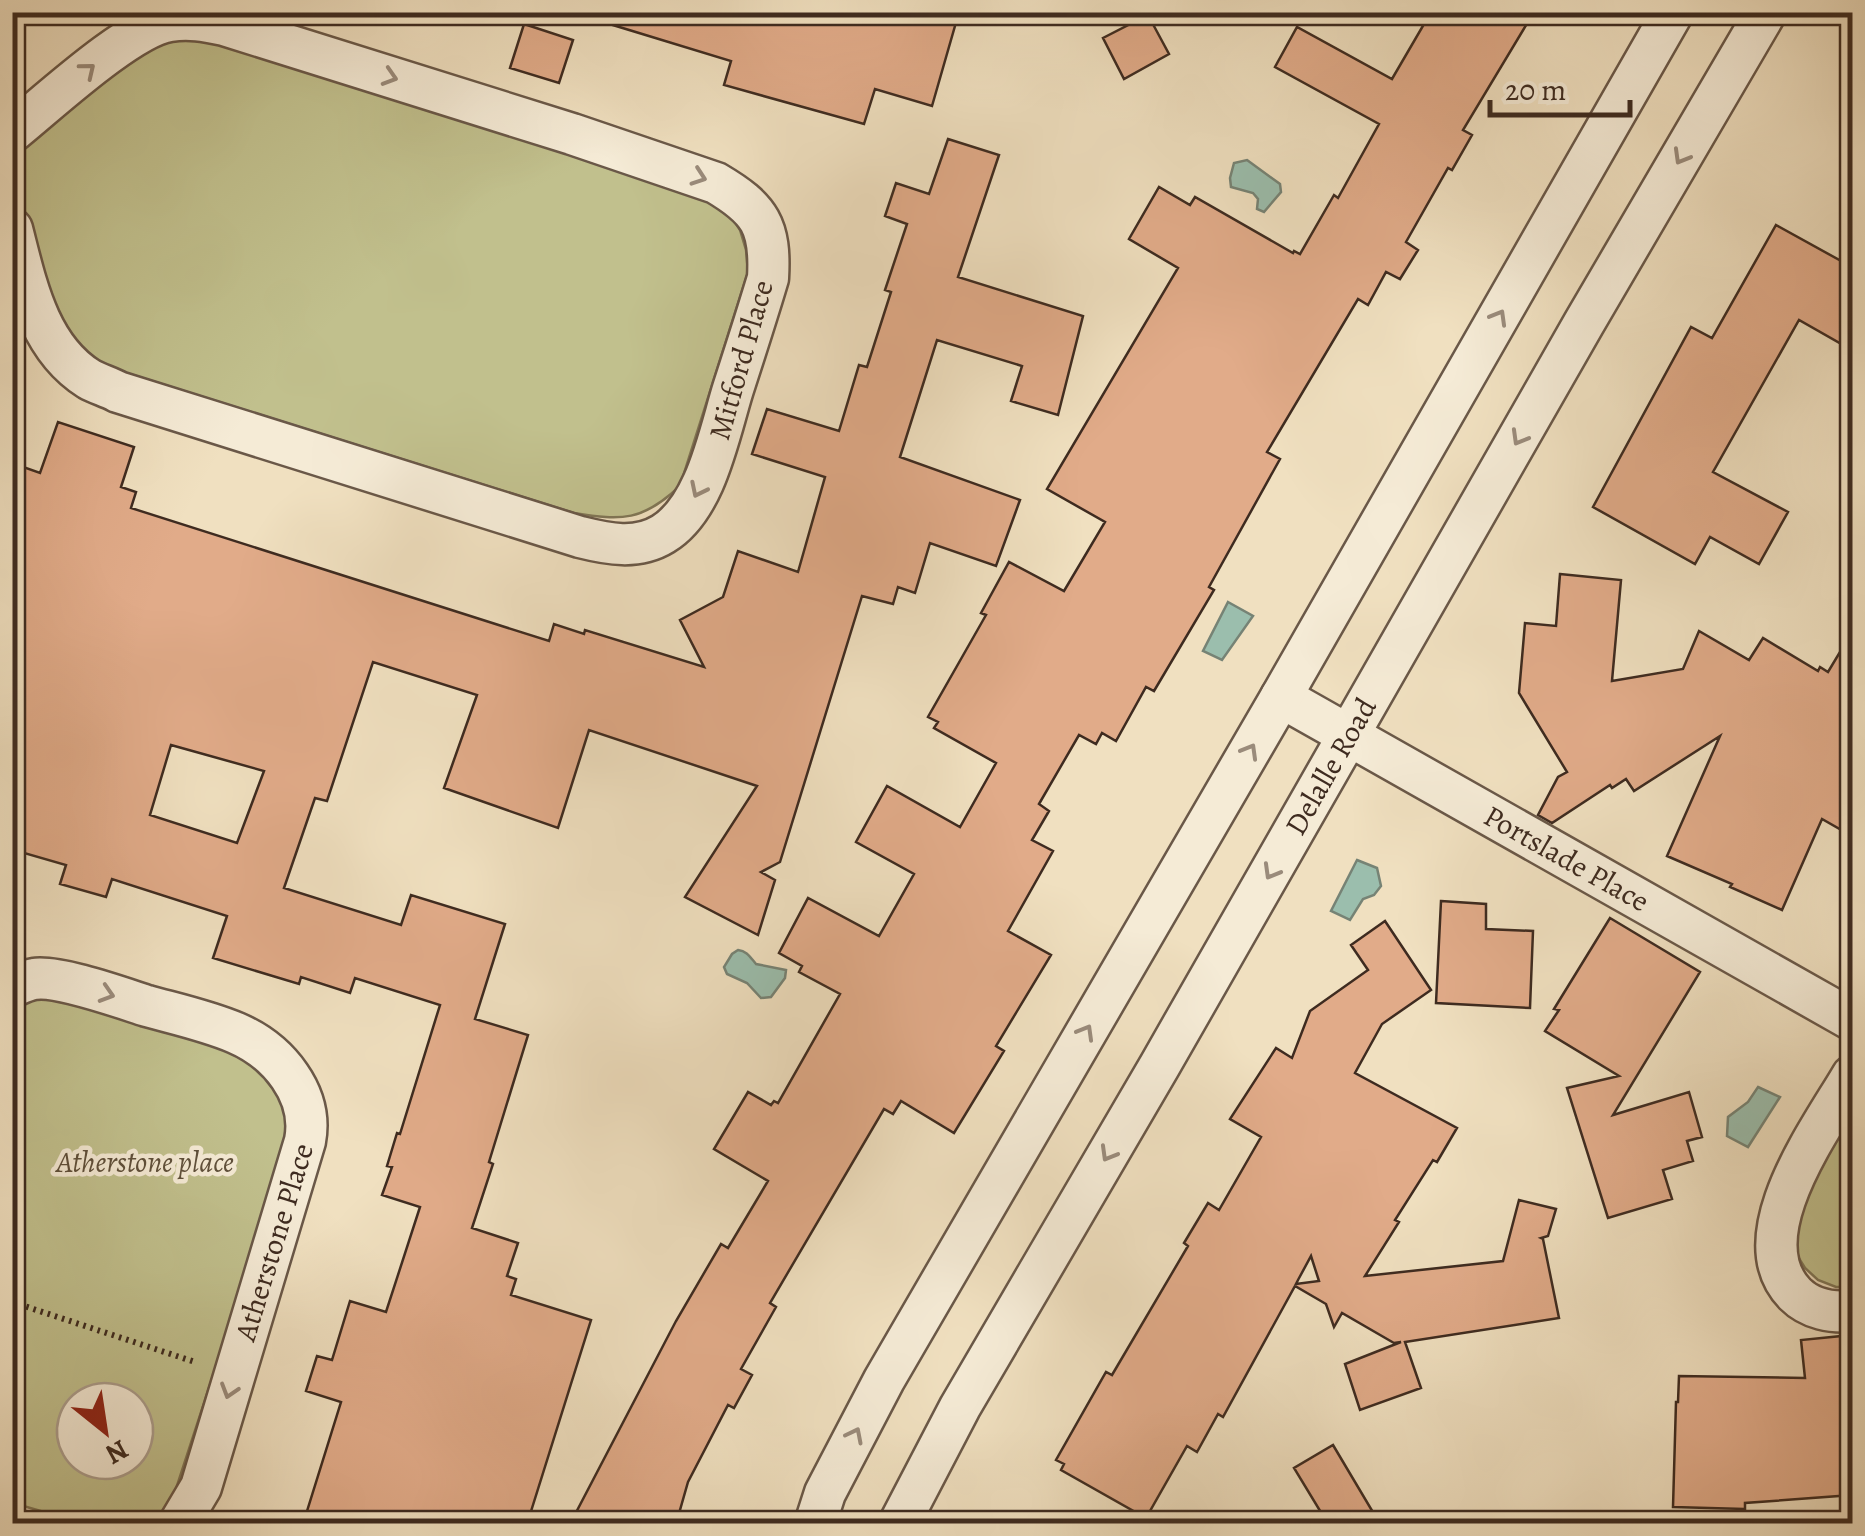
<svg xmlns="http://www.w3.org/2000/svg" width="1865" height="1536" viewBox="0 0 1865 1536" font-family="Alegreya,serif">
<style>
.green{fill:#c1c08d;stroke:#807656;stroke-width:2.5;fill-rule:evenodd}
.water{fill:#9bbead;stroke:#768375;stroke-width:2.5}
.building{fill:#e1ab89;stroke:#3e2b20;stroke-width:2.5;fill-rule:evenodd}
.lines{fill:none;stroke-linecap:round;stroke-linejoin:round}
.street-casing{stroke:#6a5848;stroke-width:45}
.path{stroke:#3e2b20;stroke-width:6;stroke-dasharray:2.5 5;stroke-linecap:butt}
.street{stroke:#f5ebd6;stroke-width:40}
.oneway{stroke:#9a8b7b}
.labels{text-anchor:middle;stroke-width:9;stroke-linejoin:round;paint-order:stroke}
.street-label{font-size:30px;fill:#3e2b20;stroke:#f5ebd6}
.park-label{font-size:30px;font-style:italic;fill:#5f503b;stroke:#f5ebd6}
</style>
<rect width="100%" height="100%" fill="#f0e0c0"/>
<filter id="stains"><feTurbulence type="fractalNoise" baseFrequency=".002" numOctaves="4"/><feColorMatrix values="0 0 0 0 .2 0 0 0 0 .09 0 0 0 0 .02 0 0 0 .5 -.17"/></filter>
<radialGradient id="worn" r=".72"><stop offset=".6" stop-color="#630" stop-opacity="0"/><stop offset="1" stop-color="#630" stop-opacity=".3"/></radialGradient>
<path class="green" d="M197,34L346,79L579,158L707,197L729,213L740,230L746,250L748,272L680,486C643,521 622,521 574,513L104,366L84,355L61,327L21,201L17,173L23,149L40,125L168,36Z
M55,997L250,1055L270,1075L289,1120L284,1158L174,1495L159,1516L140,1523H82L13,1503L12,1000ZM75,1401H135V1461H75Z
M1852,1107V1287H1836L1818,1280L1805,1268L1795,1252L1792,1211Z"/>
<path class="water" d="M1247,160L1280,184L1281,192L1264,212L1257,209L1258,199L1253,193L1231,187L1230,178L1234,163Z
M1228,602L1253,616L1222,660L1203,651Z
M1357,860L1377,868L1381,886L1374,895L1363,899L1350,920L1331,911Z
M738,950C747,951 750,957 756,964L786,970L785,978L771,997L761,998L747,983L727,974L724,967L732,954Z
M1758,1087L1780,1097L1748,1147L1727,1136L1728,1117L1748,1102Z"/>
<path class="building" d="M604,12H959L932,106L875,89L864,124L724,85L731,61L603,22Z
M1431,12H1534L1463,130L1472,135L1452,170L1448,168L1406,242L1418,250L1400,279L1386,272L1368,305L1358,299L1267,452L1280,459L1209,587L1214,590L1154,691L1146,687L1116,741L1102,733L1096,744L1079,735L1039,804L1049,811L1032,840L1053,851L1008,931L1051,955L996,1046L1004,1051L954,1133L901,1101L893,1114L884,1109L770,1303L776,1307L741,1369L752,1375L734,1408L728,1405L688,1482L676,1524H570L676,1321L721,1244L728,1248L768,1181L714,1149L748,1092L771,1105L774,1101L778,1103L840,994L799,972L802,966L779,953L808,898L879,936L914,874L856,842L887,786L960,827L996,763L934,728L938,722L928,717L986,615L981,613L1009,562L1064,591L1105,522L1047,489L1178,268L1129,239L1159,187L1190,205L1195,197L1293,253L1294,251L1300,254L1334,195L1338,198L1379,124L1275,67L1297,27L1392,79Z
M1148,15L1169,54L1124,79L1103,38Z
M524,24L573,40L559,83L510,68Z
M948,139L999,155L958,277L1083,316L1058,415L1011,401L1022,366L937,340L900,457L1020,500L996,566L930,543L915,593L898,587L893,604L862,596L780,862L761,872L775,880L758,935L685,897L757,786L589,730L558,828L444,788L477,695L373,662L327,801L315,798L284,888L401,925L411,895L505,924L475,1019L528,1035L489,1162L493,1164L472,1228L518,1243L507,1276L516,1279L511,1295L591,1320L527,1524H303L341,1402L306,1391L317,1356L332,1360L350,1301L386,1312L420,1207L382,1195L392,1167L387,1166L397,1133L400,1134L440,1005L355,978L350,993L301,977L299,984L213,958L227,916L112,879L106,897L60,884L66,865L17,851L22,834L12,832V463L40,473L58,422L134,447L121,487L136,492L131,508L549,641L554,624L584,634L585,630L704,667L680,620L723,597L738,551L798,572L825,477L752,454L767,409L839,431L859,365L867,367L891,292L885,290L907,224L885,216L896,183L929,194ZM171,745L264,771L237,843L150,815Z
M1776,225L1852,267V350L1799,320L1713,472L1788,512L1759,564L1710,537L1695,564L1593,507L1691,327L1712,338Z
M1560,574L1621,580L1612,681L1683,669L1699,631L1749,660L1763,638L1818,671L1820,667L1828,672L1852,632V836L1822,819L1782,910L1730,887L1732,884L1667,856L1720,736L1634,791L1626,779L1612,788L1610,785L1552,823L1538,815L1558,777L1567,772L1519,693L1525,623L1556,626Z
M1441,901L1486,904V929L1533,931L1530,1008L1436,1003Z
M1610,918L1700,972L1613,1115L1689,1092L1702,1137L1687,1141L1693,1161L1663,1170L1672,1199L1608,1218L1567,1088L1619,1076L1545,1031L1559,1010L1554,1009Z
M1385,921L1431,990L1382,1024L1355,1073L1457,1128L1437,1162L1433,1160L1395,1220L1399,1222L1365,1276L1503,1261L1519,1200L1556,1209L1548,1236L1541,1238L1543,1239L1559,1318L1405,1342L1421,1388L1360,1410L1345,1364L1401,1342L1394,1343L1342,1313L1334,1327L1326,1304L1295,1286L1223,1417L1218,1414L1197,1452L1187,1446L1146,1518L1061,1470L1064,1464L1056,1460L1106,1372L1112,1375L1188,1246L1184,1243L1208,1203L1219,1210L1261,1137L1230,1119L1276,1048L1292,1058L1310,1011L1368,970L1351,945ZM1311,1256L1319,1281L1296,1284L1298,1280Z
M1852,1335V1495L1745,1503V1509L1673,1507L1676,1402H1678L1679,1376L1805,1378L1801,1340Z
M1333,1445L1380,1524H1328L1294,1468Z"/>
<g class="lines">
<defs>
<g id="street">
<path d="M12,132C47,104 129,27 170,21C189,18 205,21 224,25L572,134L716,183C760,209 771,226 768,278C757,315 745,352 733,389C719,434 706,508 663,534C637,550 608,544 580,537L118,392C109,387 98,384 89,379C38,347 26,283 12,229"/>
<path id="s1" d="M1281,697L1852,1020"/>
<path d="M12,987C19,984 27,980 34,979C58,975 122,998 147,1006C176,1014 208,1021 236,1033C278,1051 314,1094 305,1141L201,1487L179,1524"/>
<path d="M1852,1076C1821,1129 1740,1237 1795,1294C1810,1309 1832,1313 1852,1311"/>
<path d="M815,1524L825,1493L884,1380L1281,697L1673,12"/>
<path id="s2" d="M899,1524L960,1407L1160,1065L1584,323L1766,12"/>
</g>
</defs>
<use href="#street" class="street-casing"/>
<path class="path" d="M12,1302L195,1362"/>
<use href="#street" class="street"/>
</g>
<defs><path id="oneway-chevron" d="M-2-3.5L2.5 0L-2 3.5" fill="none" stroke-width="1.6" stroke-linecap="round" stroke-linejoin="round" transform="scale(2.5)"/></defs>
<g class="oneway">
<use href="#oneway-chevron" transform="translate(88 70) rotate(-39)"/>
<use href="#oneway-chevron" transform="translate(390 77) rotate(17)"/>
<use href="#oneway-chevron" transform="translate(1681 157) rotate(120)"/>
<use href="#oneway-chevron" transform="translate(699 177) rotate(19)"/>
<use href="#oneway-chevron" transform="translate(1499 317) rotate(-60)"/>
<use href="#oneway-chevron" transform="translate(1519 438) rotate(120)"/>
<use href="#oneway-chevron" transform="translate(698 490) rotate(116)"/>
<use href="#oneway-chevron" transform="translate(1250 751) rotate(-60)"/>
<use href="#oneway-chevron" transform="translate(1271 872) rotate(120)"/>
<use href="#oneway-chevron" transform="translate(107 994) rotate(17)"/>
<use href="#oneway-chevron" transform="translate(1086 1032) rotate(-60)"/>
<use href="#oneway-chevron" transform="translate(1108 1154) rotate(120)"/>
<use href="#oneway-chevron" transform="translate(229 1391) rotate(107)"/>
<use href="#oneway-chevron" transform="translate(855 1435) rotate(-63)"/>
</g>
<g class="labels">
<g class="street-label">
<text transform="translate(741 360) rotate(-74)" y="10">Mitford Place</text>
<text dy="10" stroke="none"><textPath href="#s2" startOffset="872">Delalle Road</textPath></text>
<text dy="10" stroke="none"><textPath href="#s1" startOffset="328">Portslade Place</textPath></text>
<text transform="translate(274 1242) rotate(-73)" y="10">Atherstone Place</text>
</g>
<g class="park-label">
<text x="145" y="1172">Atherstone place</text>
</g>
</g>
<rect width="1865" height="1536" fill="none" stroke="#f0e0c0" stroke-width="50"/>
<rect x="15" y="15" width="1835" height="1506" fill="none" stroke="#3e2b20" stroke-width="5"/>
<rect x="25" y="25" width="1815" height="1486" fill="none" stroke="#3e2b20" stroke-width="2.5"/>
<g transform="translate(105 1431) rotate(150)"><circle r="48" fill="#f5ebd6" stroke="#ac9e8d" stroke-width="2.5"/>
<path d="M0-8L18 38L0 25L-18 38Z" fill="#8f2418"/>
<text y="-15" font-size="28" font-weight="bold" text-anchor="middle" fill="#3e2b20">N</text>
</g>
<path d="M1490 100v15h140v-15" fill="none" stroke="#3e2b20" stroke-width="5"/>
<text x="1505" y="100" font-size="30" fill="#3e2b20" stroke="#f5ebd6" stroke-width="8" paint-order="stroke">20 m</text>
<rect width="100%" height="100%" filter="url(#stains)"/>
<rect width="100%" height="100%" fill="url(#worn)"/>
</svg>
